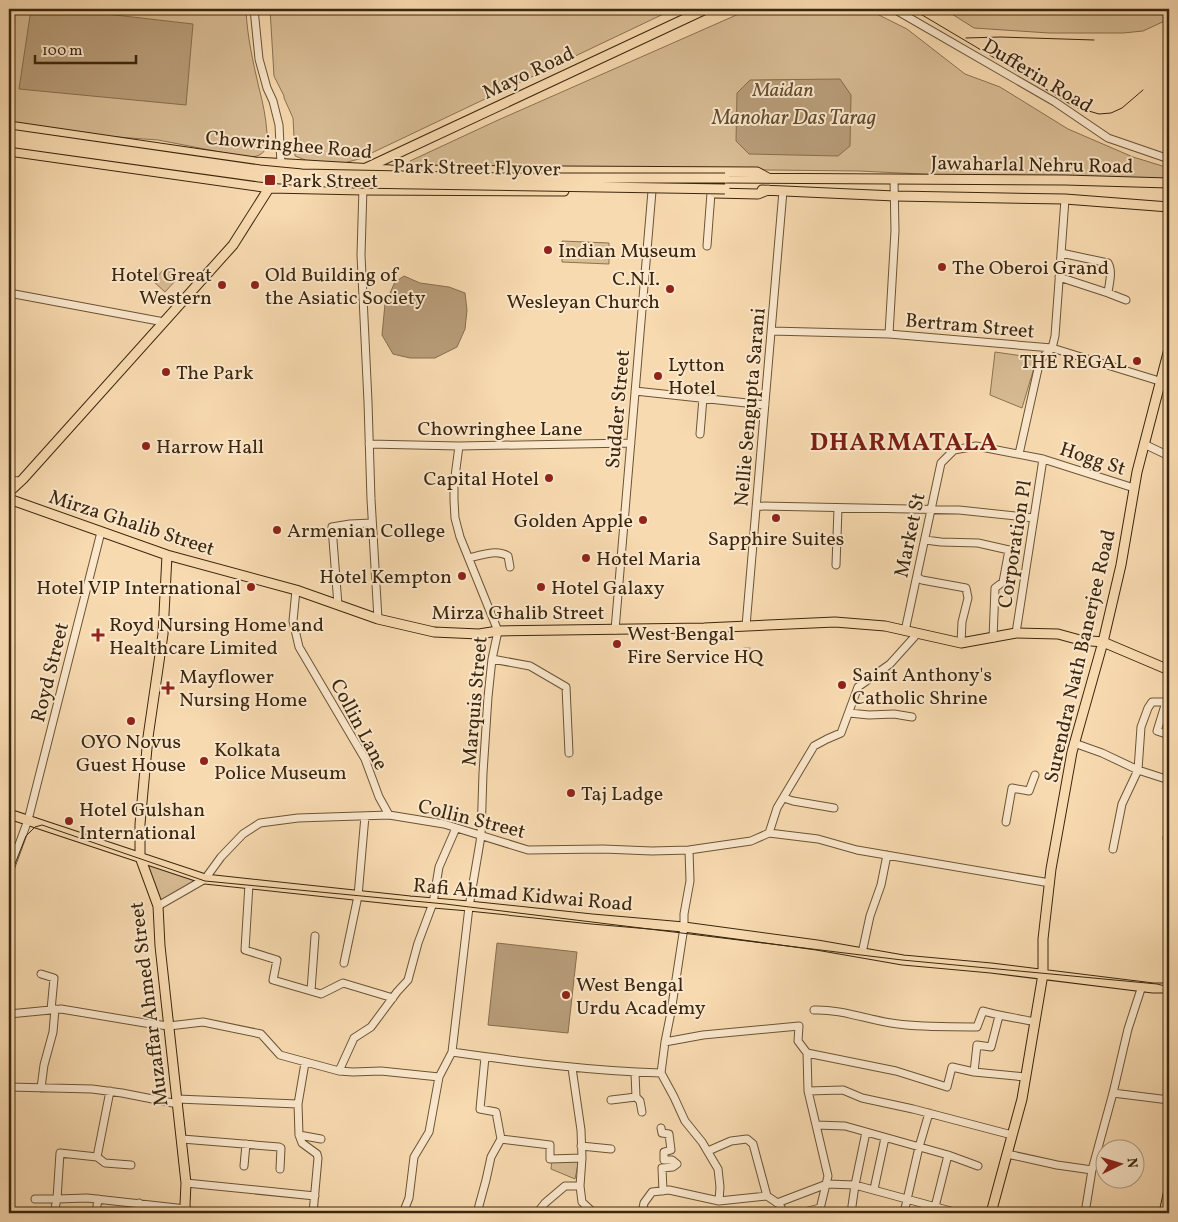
<svg xmlns="http://www.w3.org/2000/svg" width="1178" height="1222" viewBox="0 0 1178 1222" font-family="Vollkorn,serif">
<style>
.green{fill:#d8bc94;stroke:#8a7251}
.water{fill:#b89d79;stroke:#866e4e}
.lines{fill:none;stroke-linecap:round;stroke-linejoin:round}
.minor-tunnel{stroke:#d2b690;stroke-width:7;stroke-dasharray:7 3.5;stroke-linecap:butt}
.minor-casing{stroke:#6a5436;stroke-width:9}
.major-casing{stroke:#3b270e;stroke-width:11}
.minor{stroke:#fae7cc;stroke-width:7}
.major{stroke:#f8dab0;stroke-width:9}
.tram{stroke:#3b270e;stroke-width:1}
.major-bridge-casing{stroke:#3b270e;stroke-width:11;stroke-linecap:butt}
.major-bridge{stroke:#f8dab0;stroke-width:9}
.poi-dot{fill:#8f2418;stroke:#fae7cc;stroke-width:2}
.labels{text-anchor:middle;stroke-width:4;stroke-linejoin:round;paint-order:stroke}
.street-label{font-size:20px;fill:#3b270e;stroke:#fae7cc}
.park-label{font-size:20px;font-style:italic;fill:#624c30;stroke:#fae7cc}
.poi-label{font-size:20px;fill:#3b270e;stroke:#fae7cc;text-anchor:start}
.water-label{font-size:21px;font-style:italic;fill:#604a2e;stroke:#fae7cc}
.district-label{font-size:25px;font-weight:bold;letter-spacing:1px;fill:#7a1f14;stroke:#fae7cc}
</style>
<rect width="100%" height="100%" fill="#f8dab0"/>
<filter id="stains"><feTurbulence type="fractalNoise" baseFrequency=".004" numOctaves="4"/><feColorMatrix values="0 0 0 0 .2 0 0 0 0 .09 0 0 0 0 .02 0 0 0 .5 -.17"/></filter>
<radialGradient id="worn" r=".72"><stop offset=".6" stop-color="#630" stop-opacity="0"/><stop offset="1" stop-color="#630" stop-opacity=".3"/></radialGradient>
<path class="green" d="M9,9H246C247,36 253,62 259,88C263,103 266,118 267,133C267,137 268,141 267,145C265,155 255,158 246,157L158,140L9,129Z
M270,9H674L359,159L340,164H316L295,156L293,118L284,98V96L274,76Z
M750,9H864L873,12L907,29L965,74L1000,87L1068,129L1133,157L1169,168V186L859,171L410,166V161L496,121Z
M944,9H1169V19L1143,31L1123,33H1049L974,28Z
M562,241L609,243V264L562,262Z
M165,268L177,279L165,292L153,281Z
M995,352L1037,358L1022,408L990,395Z
M144,861L199,880L160,901Z
M552,1159H579L575,1179L551,1169Z"/>
<path class="water" d="M31,9H63L193,24L186,105L19,89Z
M840,79L851,95L850,146L838,156L749,154L736,141L737,93L750,80Z
M404,276L420,283L449,287L465,293L467,310L465,329L457,347L435,358H410L393,354L382,335L385,304L395,282Z
M497,943L577,952L568,1033L488,1025Z"/>
<g class="lines">
<path class="minor-tunnel" d="M747,647L748,666"/>
<defs>
<path id="minor" d="M254,9L259,59L267,88L273,101L279,125L281,164
M894,9L1055,102L1108,138L1169,159
M363,187L361,255L368,402L371,499L378,619
M707,246L711,193
M1059,277L1108,293C1109,283 1113,272 1108,263L1061,253
M9,293L164,322
M1108,293L1126,300
M771,331L889,334L1052,348L1169,384
M889,334L895,231L894,180
M635,391L765,405
M700,434L703,398
M369,444L459,446L631,443
M1144,444L1169,456
M1019,454L1040,360L1052,348L1055,336L1065,199
M9,480L19,481
M757,506L959,510L1034,518
M925,540L941,542L978,543L1009,550L1003,582L995,588L993,638
M469,558C481,555 497,549 508,556L510,567
M836,565L838,508
M917,577L922,580L966,588L968,598L962,622L961,643
M296,590L293,621L299,647L365,759L379,797L389,815
M338,605L332,527L350,524L372,523
M746,626L783,191
M615,630L652,191
M905,631L941,463L954,450L976,446L1043,459L1134,488
M1016,633L1043,459
M492,659L530,666L566,687L569,753
M849,713L869,715L894,714L912,717
M1074,743L1102,753L1138,770L1169,780
M784,798L793,801L834,808
M1006,822L1012,788L1029,791L1035,775
M769,833L818,839L857,850L1050,883
M769,833L777,808L814,746L827,739L841,733L858,687L890,664L917,634
M1167,838L1169,829
M9,847L18,848
M1113,849L1122,804L1138,770L1141,727L1148,708L1152,702H1166L1157,731L1169,735
M9,872L28,820L101,532
M249,884L245,950L277,960L273,980L321,994L343,983L393,998
M158,906L205,879L221,857L243,834L260,823L298,818L389,815L444,824L528,850L603,849L652,851L689,850L751,841L769,833
M862,953L870,916L881,885L887,855
M344,963L358,896L365,816
M41,974L54,978L51,1010
M311,991L315,936
M814,1010C840,1009 865,1019 891,1023C919,1028 948,1026 977,1027L983,1011C1000,1016 1017,1018 1035,1022
M9,1014L61,1009L145,1023L169,1026L203,1022L261,1034L280,1055L339,1071L353,1072L381,1071L439,1077
M665,1042L703,1035L799,1026L798,1041L807,1053L808,1091L828,1176L819,1213
M9,1047V1048
M452,1052C522,1062 591,1071 661,1073
M807,1053L896,1071L947,1087L952,1067L974,1072L977,1045L991,1047L999,1016
M305,1063L298,1104L299,1135L302,1143L317,1154L318,1158L313,1213
M572,1068L581,1130L582,1158L580,1186L582,1202L594,1213
M339,1071L354,1038L371,1027L397,992L408,980L418,943L433,903L439,867L456,828
M974,1072L1025,1077
M9,1087L92,1089L122,1093L178,1104
M41,1088L44,1065L53,1032L55,1009
M808,1091L843,1090L862,1098L913,1109L1012,1135
M1113,1093L1169,1100
M636,1097L640,1101L642,1112
M177,1099L298,1104
M611,1100L636,1097L635,1073
M816,1125L845,1126L948,1155L978,1166
M661,1128L662,1133L669,1134L671,1150L664,1152V1160H672L677,1164L673,1167L662,1168L663,1191
M299,1135L321,1139
M182,1139L279,1147L281,1148L280,1169
M501,1139L550,1145V1159L582,1158
M581,1146L611,1149
M708,1151L731,1141L747,1139L753,1144L767,1196
M1007,1154L1057,1165L1092,1170
M97,1157L105,1163L131,1165
M244,1166L246,1144
M186,1183L315,1196
M874,1189L885,1138
M35,1199H57L87,1198L186,1209
M719,1201L767,1196L779,1204L784,1213
M777,1203L827,1184L855,1185L958,1213
M935,1207L948,1155
M54,1213L57,1199L60,1153L97,1157L110,1091
M96,1213L98,1199
M137,1213L139,1203
M403,1213L409,1198L414,1157L429,1132L439,1077L452,1052L469,907L481,836L483,773L488,697L492,659L498,631L460,537L455,518L454,500V484L459,446
M477,1213L486,1180L491,1157L501,1139L496,1112L480,1109L485,1057
M537,1213L545,1203L565,1186H580
M642,1213L644,1203L652,1192L669,1190L719,1201L720,1187L718,1169L702,1142L685,1121L674,1097L661,1073L665,1042L671,1012L684,927V914L690,881L689,850
M801,1213L820,1208
M851,1213L855,1185L866,1132
M904,1213L919,1147L929,1113
M1085,1213L1092,1170L1113,1093L1128,1029L1142,986"/>
<path id="major" d="M9,126L255,162L391,170L757,172L768,178
M9,151L270,188L363,190L564,191
M366,168L706,9
M725,178L1065,180L1169,183
M762,190L895,196L1065,199L1169,207
M714,193L758,194L768,190
M9,492L23,479L233,245L271,185
M9,499L167,555L296,590L378,619L434,632L479,634L498,631L704,628L835,622L885,626L961,643L1016,633L1058,634L1080,640L1103,642L1169,670
M167,555L163,634L148,737L140,824V857L158,906L160,946L186,1183L185,1205L186,1213
M9,814L205,879L410,901L469,906L592,919L684,927L817,945L903,960L991,968L1153,988H1169
M991,1213L1022,1099L1043,974V939L1051,869L1072,752L1103,642L1121,565L1137,472L1169,349
M1164,1213L1169,1190"/>
</defs>
<use href="#minor" class="minor-casing"/>
<use href="#major" class="major-casing"/>
<use href="#minor" class="minor"/>
<use href="#major" class="major"/>
<path class="tram" d="M912,9L998,60L1075,107L1099,114L1111,113L1122,108L1143,90
M966,38L1000,37L1094,40
M9,879L26,836L35,827L42,825L205,881L445,904L902,960L1157,984L1169,987"/>
<defs>
<path id="major-bridge" d="M9,134L260,170L302,174L506,178H725
M9,142L259,177L302,181L355,183L725,189"/>
</defs>
<use href="#major-bridge" class="major-bridge-casing"/>
<use href="#major-bridge" class="major-bridge"/>
</g>
<g class="poi-dot">
<rect x="264" y="174" width="12" height="12" rx="2.5"/>
<circle cx="548" cy="250" r="5"/>
<circle cx="942" cy="267" r="5"/>
<circle cx="222" cy="285" r="5"/>
<circle cx="255" cy="285" r="5"/>
<circle cx="670" cy="289" r="5"/>
<circle cx="1137" cy="361" r="5"/>
<circle cx="166" cy="372" r="5"/>
<circle cx="658" cy="376" r="5"/>
<circle cx="146" cy="446" r="5"/>
<circle cx="549" cy="478" r="5"/>
<circle cx="776" cy="518" r="5"/>
<circle cx="643" cy="520" r="5"/>
<circle cx="277" cy="530" r="5"/>
<circle cx="586" cy="558" r="5"/>
<circle cx="462" cy="576" r="5"/>
<circle cx="251" cy="587" r="5"/>
<circle cx="541" cy="587" r="5"/>
<path d="M95.5 627.5h5v5h5v5h-5v5h-5v-5h-5v-5h5z"/>
<circle cx="617" cy="644" r="5"/>
<circle cx="842" cy="685" r="5"/>
<path d="M165.5 680.5h5v5h5v5h-5v5h-5v-5h-5v-5h5z"/>
<circle cx="131" cy="721" r="5"/>
<circle cx="204" cy="761" r="5"/>
<circle cx="571" cy="793" r="5"/>
<circle cx="69" cy="821" r="5"/>
<circle cx="566" cy="995" r="5"/>
</g>
<g class="labels">
<g class="street-label">
<text transform="translate(528 72) rotate(-25)" y="7">Mayo Road</text>
<text transform="translate(1038 75) rotate(31)" y="7">Dufferin Road</text>
<text transform="translate(289 144) rotate(5)" y="7">Chowringhee Road</text>
<text transform="translate(1032 164) rotate(1)" y="7">Jawaharlal Nehru Road</text>
<text transform="translate(477 167) rotate(1)" y="7">Park Street Flyover</text>
<text transform="translate(970 325) rotate(5)" y="7">Bertram Street</text>
<text transform="translate(749 407) rotate(-85)" y="7">Nellie Sengupta Sarani</text>
<text transform="translate(617 409) rotate(-85)" y="7">Sudder Street</text>
<text x="500" y="435">Chowringhee Lane</text>
<text transform="translate(1093 458) rotate(18)" y="7">Hogg St</text>
<text transform="translate(132 522) rotate(18)" y="7">Mirza Ghalib Street</text>
<text transform="translate(909 535) rotate(-78)" y="7">Market St</text>
<text transform="translate(1014 544) rotate(-81)" y="7">Corporation Pl</text>
<text x="518" y="619">Mirza Ghalib Street</text>
<text transform="translate(1079 656) rotate(-77)" y="7">Surendra Nath Banerjee Road</text>
<text transform="translate(49 672) rotate(-76)" y="7">Royd Street</text>
<text transform="translate(474 701) rotate(-85)" y="7">Marquis Street</text>
<text transform="translate(360 724) rotate(62)" y="7">Collin Lane</text>
<text transform="translate(472 818) rotate(14)" y="7">Collin Street</text>
<text transform="translate(523 894) rotate(5)" y="7">Rafi Ahmad Kidwai Road</text>
<text transform="translate(148 1004) rotate(-97)" y="7">Muzaffar Ahmed Street</text>
</g>
<g class="park-label">
<text x="783" y="96">Maidan</text>
</g>
<g class="poi-label">
<text x="281" y="187">Park Street</text>
<text x="558" y="257">Indian Museum</text>
<text x="952" y="274">The Oberoi Grand</text>
<text x="212" y="281" text-anchor="end">Hotel Great<tspan x="212" dy="23">Western</tspan></text>
<text x="265" y="281">Old Building of<tspan x="265" dy="23">the Asiatic Society</tspan></text>
<text x="660" y="285" text-anchor="end">C.N.I.<tspan x="660" dy="23">Wesleyan Church</tspan></text>
<text x="1127" y="368" text-anchor="end">THE REGAL</text>
<text x="668" y="371">Lytton<tspan x="668" dy="23">Hotel</tspan></text>
<text x="176" y="379">The Park</text>
<text x="156" y="453">Harrow Hall</text>
<text x="539" y="485" text-anchor="end">Capital Hotel</text>
<text x="633" y="527" text-anchor="end">Golden Apple</text>
<text x="287" y="537">Armenian College</text>
<text x="776" y="545" text-anchor="middle">Sapphire Suites</text>
<text x="596" y="565">Hotel Maria</text>
<text x="452" y="583" text-anchor="end">Hotel Kempton</text>
<text x="241" y="594" text-anchor="end">Hotel VIP International</text>
<text x="551" y="594">Hotel Galaxy</text>
<text x="109" y="631">Royd Nursing Home and<tspan x="109" dy="23">Healthcare Limited</tspan></text>
<text x="627" y="640">West Bengal<tspan x="627" dy="23">Fire Service HQ</tspan></text>
<text x="852" y="681">Saint Anthony's<tspan x="852" dy="23">Catholic Shrine</tspan></text>
<text x="179" y="683">Mayflower<tspan x="179" dy="23">Nursing Home</tspan></text>
<text x="131" y="748" text-anchor="middle">OYO Novus<tspan x="131" dy="23">Guest House</tspan></text>
<text x="214" y="756">Kolkata<tspan x="214" dy="23">Police Museum</tspan></text>
<text x="581" y="800">Taj Ladge</text>
<text x="79" y="816">Hotel Gulshan<tspan x="79" dy="23">International</tspan></text>
<text x="576" y="991">West Bengal<tspan x="576" dy="23">Urdu Academy</tspan></text>
</g>
<g class="water-label">
<text x="794" y="124">Manohar Das Tarag</text>
</g>
<g class="district-label">
<text x="904" y="450">DHARMATALA</text>
</g>
</g>
<rect width="1178" height="1222" fill="none" stroke="#f8dab0" stroke-width="30"/>
<rect x="10" y="10" width="1158" height="1202" fill="none" stroke="#3b270e" stroke-width="2.5"/>
<rect x="15" y="15" width="1148" height="1192" fill="none" stroke="#3b270e"/>
<g transform="translate(1120 1164) rotate(85)"><circle r="24" fill="#fae7cc" stroke="#ae9a80"/>
<path d="M0-4L9 19L0 12L-9 19Z" fill="#8f2418"/>
<text y="-8" font-size="14" font-weight="bold" text-anchor="middle" fill="#3b270e">N</text>
</g>
<path d="M35 55v8h101v-8" fill="none" stroke="#3b270e" stroke-width="2.5"/>
<text x="42" y="55" font-size="15" fill="#3b270e" stroke="#fae7cc" stroke-width="4" paint-order="stroke">100 m</text>
<rect width="100%" height="100%" filter="url(#stains)"/>
<rect width="100%" height="100%" fill="url(#worn)"/>
</svg>
